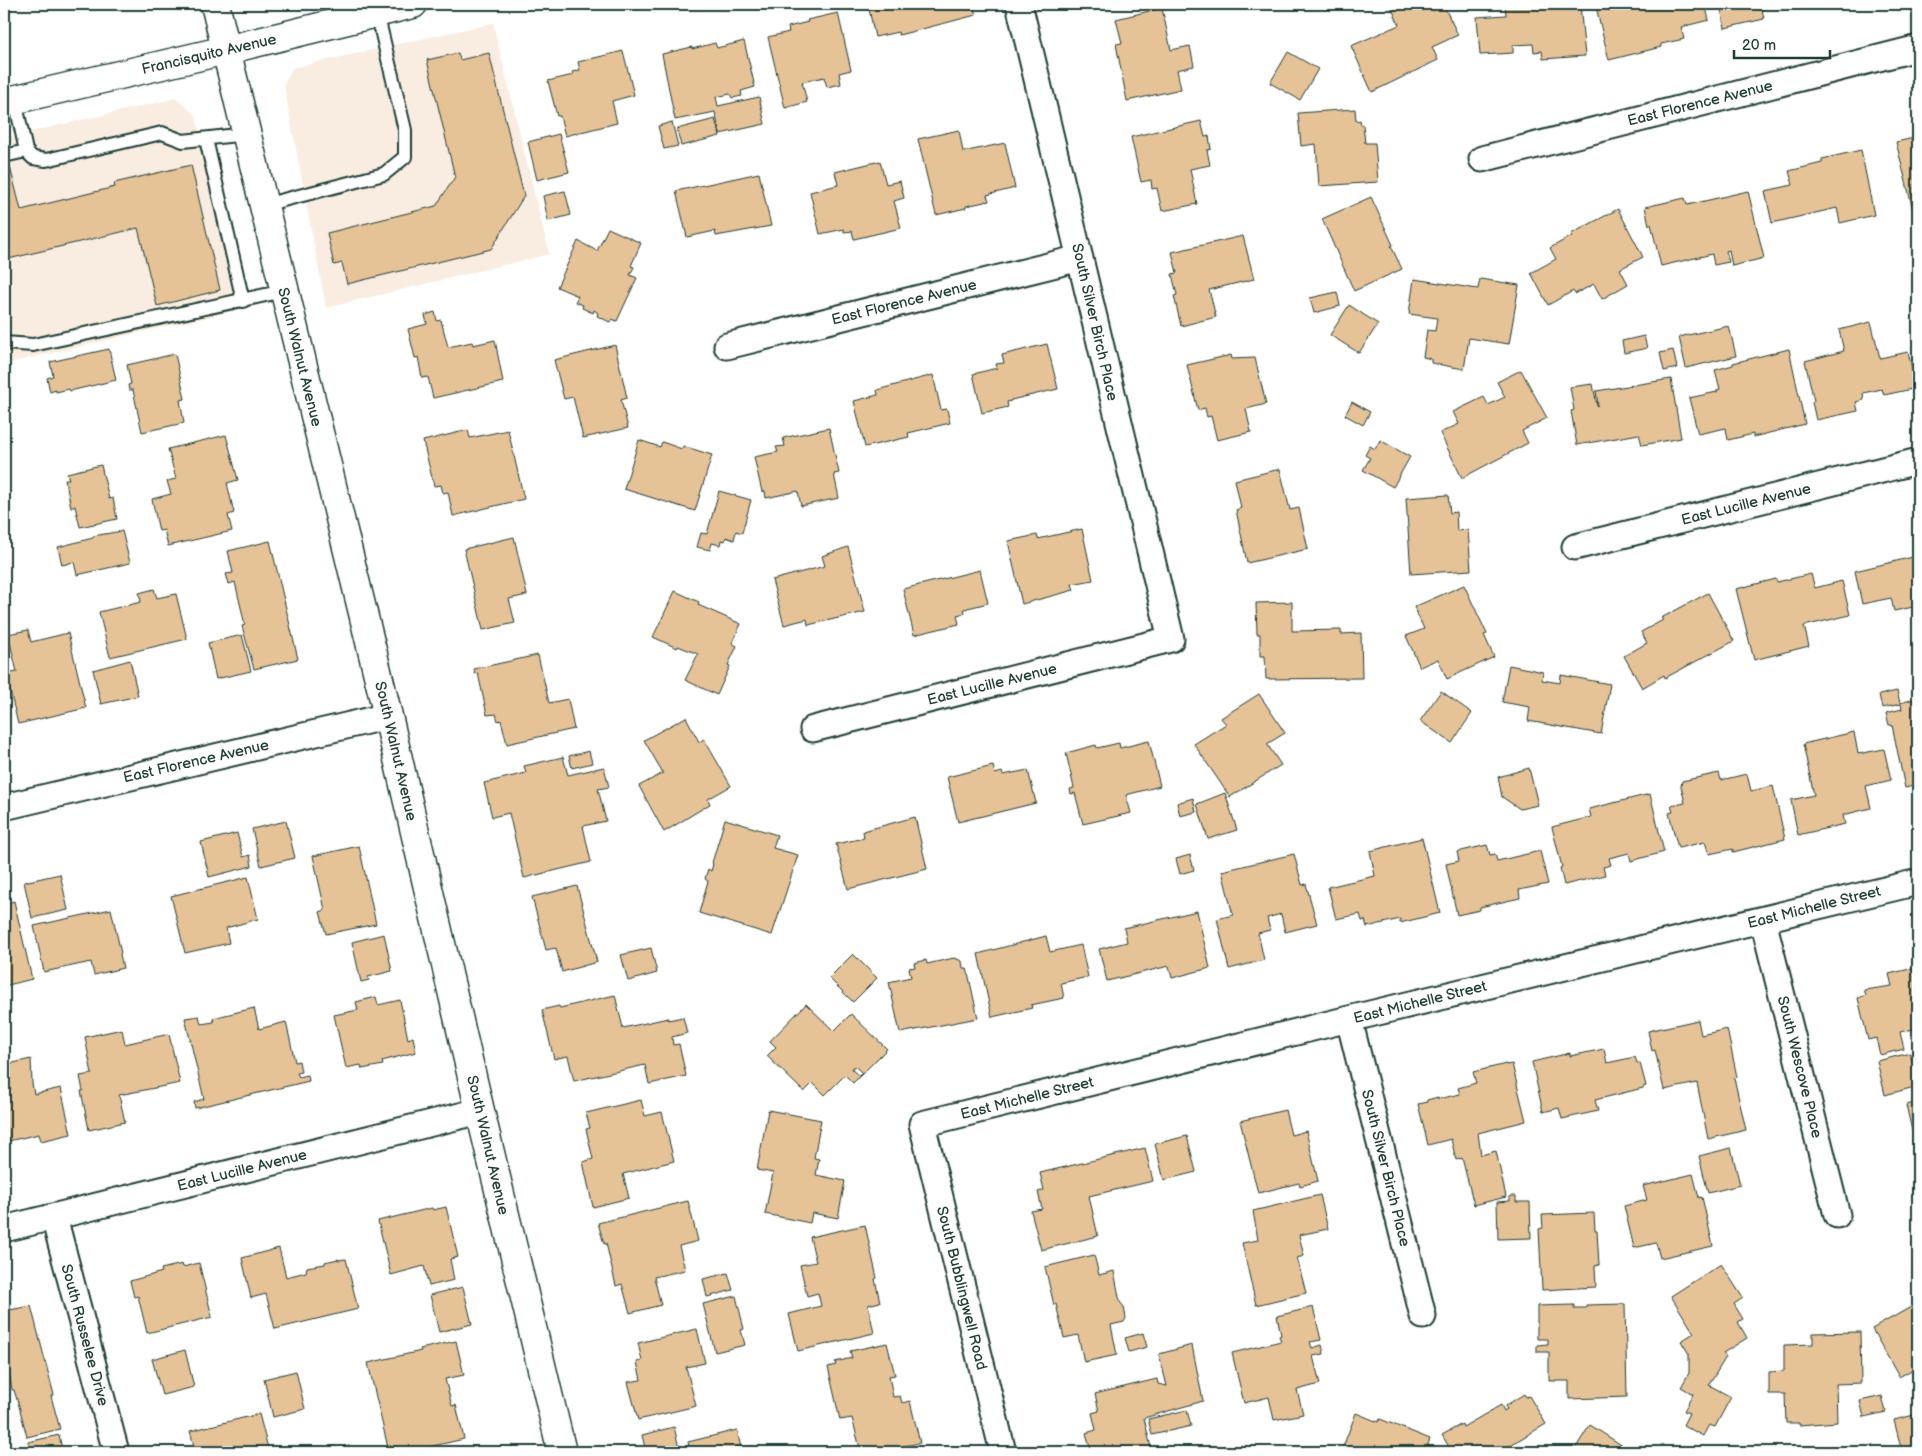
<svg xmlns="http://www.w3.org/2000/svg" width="1922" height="1456" viewBox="0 0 1922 1456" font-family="'Balsamiq Sans',sans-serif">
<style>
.built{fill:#f8ede0}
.building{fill:#e6c397;stroke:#1f3d34;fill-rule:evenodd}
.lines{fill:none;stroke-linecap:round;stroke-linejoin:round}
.service-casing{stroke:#1f3d34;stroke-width:16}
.minor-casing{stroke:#1f3d34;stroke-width:29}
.tertiary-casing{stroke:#1f3d34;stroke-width:31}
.service{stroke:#fff;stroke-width:12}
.minor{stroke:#fff;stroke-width:25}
.tertiary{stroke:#fff;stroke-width:28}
.labels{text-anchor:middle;stroke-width:4.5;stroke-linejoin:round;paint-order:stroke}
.street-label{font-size:15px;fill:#1f3d34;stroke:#fff}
</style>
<rect width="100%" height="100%" fill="#fff"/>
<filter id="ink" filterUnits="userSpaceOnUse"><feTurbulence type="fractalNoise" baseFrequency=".02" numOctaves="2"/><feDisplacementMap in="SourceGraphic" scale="10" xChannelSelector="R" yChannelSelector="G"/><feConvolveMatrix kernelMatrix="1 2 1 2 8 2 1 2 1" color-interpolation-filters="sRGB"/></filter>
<g filter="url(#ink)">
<path class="built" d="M493,23L549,254L326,308L284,85L292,68Z
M177,98L196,116L241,309L4,364V138Z"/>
<path class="building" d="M889,4H973L976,15L899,35L898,32L875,37L869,9Z
M1390,4H1443L1458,35L1432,47L1438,60L1372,92L1351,46L1399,25Z
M1505,4H1580L1585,56L1543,59L1542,51L1534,52L1533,44L1513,45V53L1480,55L1477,17L1506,15Z
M1607,4H1705L1709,20L1681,27L1684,39L1661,44V47L1609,60L1596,7Z
M1720,4H1783L1762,9L1764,19L1725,28Z
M1162,8L1171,50L1190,46L1194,66L1177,70L1181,89L1127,101L1116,44L1122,43L1116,19Z
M838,13L851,70L839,73L841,84L827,87L824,77L802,82L807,102L785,108L768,37L789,32L788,27L808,22L807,20Z
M744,41L755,87L741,91L742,96L732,98L730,94L716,97L718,106L759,97L765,124L720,134L715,112L675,120L662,54L692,47V49L715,43L717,48Z
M623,51L634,95L612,101L617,123L565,136L560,116H557L548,81L573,75L572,72L580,70L578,62Z
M1288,52L1318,69L1300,100L1270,83Z
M458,53L460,60L489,53L524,196L491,249L347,284L342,263L334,265L327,233L436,206L455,177L427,60Z
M1355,109L1356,121L1360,120L1361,125H1363L1365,143H1375L1378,182L1319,186L1316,144L1301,146L1298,113Z
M715,119L720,136L681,146L677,129Z
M1201,121L1205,137L1209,136L1211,149L1207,150L1210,165L1190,169L1197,204L1162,211L1157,188L1152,189L1151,180L1141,182L1131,137Z
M672,122L678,146L664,149L658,126Z
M959,130L963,152L1005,143L1015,188L987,195L989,201L966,206V208L936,215L918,139Z
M559,134L569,172L537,180L528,142Z
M1918,137V213L1914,214L1896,142Z
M1861,150L1874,215L1840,223L1837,208L1772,223L1765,191L1793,185L1789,171L1822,163V159Z
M880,161L886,184L900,181L904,198L894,201L901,228L854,239L852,231L844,232V229L820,234L810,192L838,185L835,172Z
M191,165L220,290L157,306L138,228L4,260V169L10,167L21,210L115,187L114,183Z
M759,173L771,226L716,236L715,231L687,237L676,191Z
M565,191L571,215L548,221L543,196Z
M1748,191L1764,258L1732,266L1729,250L1726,251L1729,262L1714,265L1712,254L1661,266L1651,224L1649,225L1645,207L1685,198L1687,205Z
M1371,197L1393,245L1391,246L1402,269L1354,291L1322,219Z
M1618,209L1643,257L1620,269L1628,284L1602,299L1594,284L1575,294L1573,291L1548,305L1531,273L1556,259L1550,248L1572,236L1571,234Z
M608,228L641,243L631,266L634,267L630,275L637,278L617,321L612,319L610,322L597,316L598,313L594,310L593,313L582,308L583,305L575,302L578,296L557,287L578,241L597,251Z
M1243,236L1254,279L1209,290L1216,317L1181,326L1174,296L1177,295L1172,274L1177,273L1172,252Z
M1414,279L1478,289L1480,279L1519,285L1509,344L1469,338L1464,369L1431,363V359L1423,357L1427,330L1435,331L1437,318L1409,314Z
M1337,292L1340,306L1314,313L1310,298Z
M1349,305L1378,324L1359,353L1330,335Z
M435,312L437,321L441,320L448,347L472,342L473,345L495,340L503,382L433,398L428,377L422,378L418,357L415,358L408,329L427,324L425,315Z
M1871,322L1880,358L1908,352L1917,388L1884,395L1882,389L1863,393L1864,400L1856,402L1858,411L1816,420L1812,402L1814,401L1805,361L1844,351L1839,330Z
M1729,326L1736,356L1686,368L1679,337Z
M1644,336L1647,348L1624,353L1622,341Z
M1047,344L1058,389L1011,400V401L1007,402L1008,407L982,413L973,374L997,368L996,364L1004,363L1002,355Z
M615,345L627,398L621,400L628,428L583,438L573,397L564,399L554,360Z
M109,349L116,380L70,391L69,389L56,392V390L50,392L47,378L53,376L50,362Z
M1789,349L1805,424L1753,437V434L1728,440L1726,428L1698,434L1689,398L1717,392V390L1720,389L1715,370L1733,365V363Z
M1673,350L1677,368L1664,371L1660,353Z
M175,354L185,399L180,400L184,423L142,432L133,390H129L128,385L131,384L127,365Z
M1231,355L1232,359L1255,358L1266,404L1246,409L1251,432L1217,440L1211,416L1207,417L1205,408L1198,410L1187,365Z
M1521,370L1547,418L1522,431L1528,443L1462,478L1440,433L1459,424L1453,412L1484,397L1488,405L1505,397L1497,382Z
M933,375L941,410L947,409L950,423L908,433L909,437L865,447L854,401L878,395L877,390Z
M1671,379L1681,438L1642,445L1639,434L1577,445L1571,411L1574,410L1570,387L1593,384L1597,406L1598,405L1596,391Z
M1352,402L1370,412L1363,425L1345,415Z
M829,428L839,473L834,474L839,498L801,506L798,491L766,498L765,491L762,492L754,457L778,452L776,447L785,446L783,438Z
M468,430L470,438L508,430L524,499L453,516L448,492L443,493L441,485L434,486L423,441Z
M226,435L238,480L227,483L234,513L228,515L232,531L168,546L164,530L159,531L152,499L171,494L167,481L176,479L168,449Z
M639,440L660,447L662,442L682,449L683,446L712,455L695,511L624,489Z
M1380,440L1410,457L1393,487L1363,470L1370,458L1365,455L1370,446L1375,449Z
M101,465L109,499L113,498L117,519L80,527L75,506L71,507L65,479H69L67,473Z
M1280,469L1290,510L1299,508L1308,549L1247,563L1236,510L1241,508L1235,480Z
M719,491L751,500L742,533L736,531L734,540L726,537L725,541L721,540L720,545L712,543L710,550L697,547L701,533L707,534Z
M1448,495L1450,513L1456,512L1457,531L1468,530L1471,570L1411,574L1406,498Z
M1082,529L1093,580L1072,584L1074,590L1022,604L1008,541L1037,535L1038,539Z
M122,531L130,563L77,575L74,562L62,565L58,547L93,538V536Z
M514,537L527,595L509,599L515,623L483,630L464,549Z
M270,541L298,659L254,669L242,626L245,625L235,582L229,584L226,574L233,573L228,551Z
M1915,545H1918V606L1894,611L1891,598L1862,604L1855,571L1917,556Z
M848,547L865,612L808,625L807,619L784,625L772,580L825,566L822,556Z
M980,570L988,603L964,609L965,613L957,615L959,624L914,635L903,589Z
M1811,574L1815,588L1842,581L1850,615L1804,626L1809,646L1754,660L1736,589L1776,579L1777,582Z
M1464,585L1487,634L1484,635L1494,657L1447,679L1438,659L1420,667L1406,636L1424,629L1414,607Z
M154,589L157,598L176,594L187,639L110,657L99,612L141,602L139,593Z
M675,591L699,602L698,605L741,624L732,643L737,646L728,665L730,666L717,695L685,680L698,654L678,646L677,648L653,637Z
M1708,593L1734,641L1665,678L1664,675L1642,688L1624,656L1647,643L1641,632L1663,620L1661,618Z
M1292,602V631L1341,630V634L1361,633L1362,678L1266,679L1265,656H1260V634H1257L1256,603Z
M28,630L31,642L68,633L86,708L18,724L6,674L17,672L8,634Z
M242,635L251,671L216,679L208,643Z
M4,643L8,660L4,661Z
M538,655L549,703L568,699L574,729L507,744L501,720L498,721L496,714L487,715L478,673L475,674L474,669Z
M130,660L138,696L101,704L93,670Z
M1509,665L1543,672L1542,680L1560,683L1561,675L1610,684L1601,734L1528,721L1530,707L1502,702Z
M1441,691L1472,713L1452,743L1420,721Z
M1897,691L1900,703L1918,698V785L1905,788L1892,725H1889L1886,713L1902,709L1901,704L1882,708L1879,695Z
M1259,694L1285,733L1267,744L1281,765L1230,797L1194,744L1226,724L1221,718Z
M686,717L699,742L704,739L731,786L708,799L710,804L664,832L639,786L663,773L644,740Z
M1854,732L1858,754L1884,749L1891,780L1866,786L1871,808L1843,815L1845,824L1798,835L1791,800L1814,795L1803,744Z
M1149,741L1160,786L1126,795L1131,813L1083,824L1075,793L1071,794L1070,789L1074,788L1066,753L1096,745L1097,748L1119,743L1120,748Z
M589,751L592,763L572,768L569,756Z
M563,757L568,775L604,767L609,787L598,789L606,821L583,826L591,862L524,878L509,813L492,817L484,783L526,773L524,766Z
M993,766L995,774L1002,772L1003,775L1028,770L1036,803L958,822L947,777Z
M1529,768L1538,805L1520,809L1502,797L1498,777Z
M1719,773L1721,780L1747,774L1751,791L1773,786L1785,839L1733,852V849L1709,854L1705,842L1678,848L1669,813L1673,812L1671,806L1685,803L1681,786L1682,781Z
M1225,793L1237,830L1208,839L1197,804Z
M1650,794L1664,852L1631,861L1629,853L1609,858L1611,865L1603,867L1605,875L1564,885L1560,868L1562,867L1552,827L1591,817L1589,809Z
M1193,798L1196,812L1180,816L1177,803Z
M915,817L927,869L848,889L836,844L864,838L863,831Z
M725,819L777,835L773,848L798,855L772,935L699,913L708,881L705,879L708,869L711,871L713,864L712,863Z
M286,821L295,858L261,866L252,829Z
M237,833L243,857L250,855L252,866L209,877L201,842Z
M1422,838L1440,913L1400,923V919L1367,927L1365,920L1362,921L1360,914L1336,919L1328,887L1375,876L1370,851Z
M1487,845L1490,855L1495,854L1497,861L1540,851L1548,884L1519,890L1520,898L1480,907V910L1457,915L1446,864L1459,861L1457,852Z
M359,846L376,924L326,934L320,912L325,910L313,856Z
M1294,854L1302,885L1306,884L1317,924L1285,932L1281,914L1267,918L1270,930L1258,933L1264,960L1229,969L1217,919L1233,915L1222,871Z
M1190,855L1194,870L1180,874L1176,859Z
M60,874L68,910L32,918L24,882Z
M248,877L258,919L226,928L229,943L185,953L171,896Z
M577,886L597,962L562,972L556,948L546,950L532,897Z
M14,901L32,979L4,986V904Z
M111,909L121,953L120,954L123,968L94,975L91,962L44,972L34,926Z
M1197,911L1210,968L1172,978L1169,966L1107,981L1099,949L1127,942L1124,928Z
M384,934L392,971L368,977L369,980L361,982L352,942Z
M1046,936L1050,952L1081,945L1088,977L1061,983L1064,998L1031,1005L1032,1008L992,1017L978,954Z
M651,948L657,973L628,981L621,955Z
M853,954L877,978L853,1002L829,978Z
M954,958L962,961L963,968H967L978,1018L900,1033L889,982L911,977L909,968L915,967L914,963L926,960L927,964Z
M1918,967V1028L1900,1032L1904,1049L1880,1055L1876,1038L1868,1040L1858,998L1866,995L1864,990L1892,986L1889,974Z
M615,995L623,1028L668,1018V1020L683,1017L687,1033L672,1037L673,1045L679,1044L686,1076L649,1084L645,1065L574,1081L568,1056L554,1059L542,1010L559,1006L560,1008Z
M376,997L378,1005L400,1000L408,1039L413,1037L416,1052L382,1061L383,1065L362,1069L361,1065L346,1068L334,1015L358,1010L356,1002Z
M806,1004L834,1031L851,1014L887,1049L853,1083L845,1075L825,1095L813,1083L804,1092L767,1056L776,1047L770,1041ZM855,1066L862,1073L859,1076L851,1069Z
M254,1008L259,1029L286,1022L295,1062L299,1061L301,1072L297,1073L299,1077L308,1075L309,1081L195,1108L194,1102L204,1099L185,1018L199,1016L201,1024L214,1022L213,1018Z
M1698,1020L1701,1035L1727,1029L1737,1077L1734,1078L1746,1130L1708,1139L1697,1083L1664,1090L1655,1050L1652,1051L1648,1031Z
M122,1029L125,1044L169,1034L180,1083L119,1095L125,1122L89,1130L81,1091H83L80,1076L92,1074L85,1037Z
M1604,1049L1607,1063L1635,1057L1637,1063H1640L1646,1086L1643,1087V1088L1595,1100L1598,1111L1562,1119L1559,1108L1543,1112L1532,1062L1570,1053V1056Z
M1910,1053L1918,1086L1885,1095L1877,1061Z
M31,1059L32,1083L34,1094L61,1088L71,1134L41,1141L39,1134L4,1142V1065Z
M1506,1064V1065L1512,1064L1526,1121L1478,1133L1481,1155L1496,1151L1506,1197L1474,1205L1462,1158L1456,1160L1451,1139L1428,1145L1418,1104L1427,1102V1100L1438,1097V1099L1460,1094L1458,1088L1476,1083L1473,1072Z
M641,1100L645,1116L662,1112L674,1161L623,1174L629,1198L593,1207L583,1162L593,1159L586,1129L590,1128L586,1113Z
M1918,1102V1138L1914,1139L1906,1105Z
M768,1110L821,1120L814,1158L819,1159L816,1175L845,1181L838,1218L812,1213L810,1223L765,1214L773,1173L757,1170Z
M1285,1110L1291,1135L1306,1131L1318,1181L1300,1186L1299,1183L1258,1193L1240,1121Z
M1187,1136L1196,1172L1164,1180L1155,1144Z
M1145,1148L1153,1181L1089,1196L1098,1236L1041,1250L1031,1211L1042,1209L1038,1192L1044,1190L1040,1173Z
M1731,1148L1740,1185L1708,1193L1699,1156Z
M1693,1174L1699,1198L1702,1197L1713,1246L1660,1258L1656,1243L1634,1248L1624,1206L1647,1200L1643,1186Z
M1320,1195L1328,1229L1299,1235L1304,1256L1297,1258L1306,1293L1256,1305L1242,1243L1258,1240L1253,1211Z
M1510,1196H1516V1202H1530L1531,1238L1498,1239L1497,1202L1510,1201Z
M688,1201L698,1241L679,1246L685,1270L654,1277L661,1305L630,1313L622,1284L616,1286L606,1243L604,1244L598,1223Z
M446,1207L458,1257L450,1259L454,1280L429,1286L424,1266L391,1275L378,1221L432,1208L433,1210Z
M1594,1213L1595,1231H1597L1599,1265L1595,1266L1596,1287L1542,1290L1539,1229L1543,1228L1542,1215Z
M865,1225L877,1278L875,1279L880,1302L868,1305L874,1333L798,1351L789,1314L821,1306L818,1293L807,1296L800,1265L816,1262L810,1237Z
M279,1248L286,1277L306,1272L307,1267L325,1264V1262L338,1259V1260L346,1259L358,1309L275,1329L266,1294L251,1298L242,1258Z
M1094,1255L1099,1275L1114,1271L1120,1302L1124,1307L1126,1318L1124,1322L1111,1325L1117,1355L1084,1362L1078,1335L1064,1338L1056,1304L1054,1305L1045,1267Z
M199,1263L212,1317L147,1333L138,1296L134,1297L130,1281L162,1272L161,1269L182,1264L183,1267Z
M1721,1264L1743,1298L1734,1304L1743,1319L1738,1322L1747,1338L1723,1353L1726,1357L1709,1385L1731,1397L1715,1427L1709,1425L1703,1436L1683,1425L1689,1413L1684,1411L1693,1394L1681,1387L1689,1373V1354L1681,1341L1694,1333L1671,1296Z
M728,1273L733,1290L707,1297L703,1279Z
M463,1287L472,1324L439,1332L430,1295Z
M736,1296L744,1329L741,1330L745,1345L715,1352L703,1304Z
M1918,1303V1369L1917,1367L1899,1377L1872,1329Z
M1625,1304L1627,1397L1569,1399V1381H1549V1352H1537V1345L1548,1344V1339H1537V1306L1574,1305V1308H1586V1305Z
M31,1306L54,1395L51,1396L60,1429L27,1437L19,1406L14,1390H12L8,1366L4,1367V1311Z
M1313,1307L1321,1340L1310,1342L1312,1348L1322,1345L1324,1354L1313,1356L1320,1384L1297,1390L1303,1414L1274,1420L1269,1397L1244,1403L1232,1353L1281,1341L1279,1336L1281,1335L1277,1316Z
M697,1329L705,1363L686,1367L696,1406L638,1420L628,1382L641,1380L637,1362L642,1361L638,1343Z
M1860,1332L1861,1383L1836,1384L1837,1422L1799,1425V1423H1786L1785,1394H1769V1372L1784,1371V1345L1813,1344V1333Z
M1143,1333L1147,1347L1129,1352L1125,1338Z
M456,1341L464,1375L445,1379L452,1406L456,1405L464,1439L411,1451L389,1452L368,1363L421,1351L420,1349Z
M887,1343L895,1375L889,1376L893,1397L900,1396L902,1403L910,1401L920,1443L872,1452H861L852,1418L840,1420L828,1367L836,1365L835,1362L852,1358L850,1351Z
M1192,1345L1203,1401L1144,1418L1152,1452H1091L1086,1433L1096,1430L1092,1413L1099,1411L1095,1394L1157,1379L1158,1384L1167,1386L1159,1354Z
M185,1350L194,1387L162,1395L152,1359Z
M296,1371L305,1409L273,1417L264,1379Z
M1524,1394L1526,1397L1529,1396L1546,1424L1507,1447L1509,1450L1505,1452H1452L1442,1435L1462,1424L1463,1427L1501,1405L1504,1411L1507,1409L1505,1406Z
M1882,1396L1886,1412L1864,1417L1860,1401Z
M1187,1410L1191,1426L1152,1435L1148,1419Z
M1356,1413L1378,1422L1380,1419L1430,1439L1425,1452H1341Z
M259,1414L269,1452H193V1451L195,1450L190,1431Z
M1918,1414V1452H1902L1894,1420Z
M1590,1425L1623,1446L1622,1447L1630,1452H1573Z
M674,1427L680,1452H646L642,1435Z
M737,1430L741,1448L753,1446L754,1452H690L688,1442Z
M59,1435L62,1449H64L65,1452H30L28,1442Z
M336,1447L337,1452H313Z"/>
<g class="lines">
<defs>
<path id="service" d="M15,100L26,151L33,158L46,160L162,133L183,141L246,134
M206,139L243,301
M4,156L26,151
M264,205L384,174L405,157V130L377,13
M4,343L33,345L284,291"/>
<path id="minor" d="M1482,159L1918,48
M727,346L1080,258
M1575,547L1918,461
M813,729L1171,639L1019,4
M4,807L388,716
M1763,920L1837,1215
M1349,1019L1423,1316
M54,1217L116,1452
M4,1229L480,1111
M1003,1452L922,1124L1349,1019L1918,882"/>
<path id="tertiary" d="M215,4L388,716L480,1111L562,1452
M4,102L226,50L413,4"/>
</defs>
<use href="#service" class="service-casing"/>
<use href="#minor" class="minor-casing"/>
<use href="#tertiary" class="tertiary-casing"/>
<use href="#service" class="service"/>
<use href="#minor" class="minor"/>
<use href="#tertiary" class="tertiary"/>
</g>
</g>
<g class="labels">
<g class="street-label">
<text transform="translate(209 54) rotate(-13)" y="5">Francisquito Avenue</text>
<text transform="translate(1700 103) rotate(-14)" y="5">East Florence Avenue</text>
<text transform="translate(904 302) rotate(-14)" y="5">East Florence Avenue</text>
<text transform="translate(1095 322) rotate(77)" y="5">South Silver Birch Place</text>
<text transform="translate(300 357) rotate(76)" y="5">South Walnut Avenue</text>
<text transform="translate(1746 504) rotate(-14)" y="5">East Lucille Avenue</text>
<text transform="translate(992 684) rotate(-14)" y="5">East Lucille Avenue</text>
<text transform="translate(396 751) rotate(77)" y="5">South Walnut Avenue</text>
<text transform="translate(196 761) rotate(-13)" y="5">East Florence Avenue</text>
<text transform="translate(1814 907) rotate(-14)" y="5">East Michelle Street</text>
<text transform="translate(1420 1002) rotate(-14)" y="5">East Michelle Street</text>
<text transform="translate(1800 1067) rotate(76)" y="5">South Wescove Place</text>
<text transform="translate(1027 1098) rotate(-14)" y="5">East Michelle Street</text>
<text transform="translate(488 1145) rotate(77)" y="5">South Walnut Avenue</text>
<text transform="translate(1386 1168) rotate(76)" y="5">South Silver Birch Place</text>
<text transform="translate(242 1170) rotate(-14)" y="5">East Lucille Avenue</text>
<text transform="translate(962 1288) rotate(76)" y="5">South Bubblingwell Road</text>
<text transform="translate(85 1335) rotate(75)" y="5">South Russelee Drive</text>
</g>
</g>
<rect width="1922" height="1456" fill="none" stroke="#fff" stroke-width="20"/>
<rect x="10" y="10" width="1902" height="1436" fill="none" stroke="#1f3d34" stroke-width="2" filter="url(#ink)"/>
<path d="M1734 50v8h96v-8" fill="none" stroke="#1f3d34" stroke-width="2.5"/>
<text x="1742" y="50" font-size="15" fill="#1f3d34" stroke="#ffffff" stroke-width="4" paint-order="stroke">20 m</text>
</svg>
